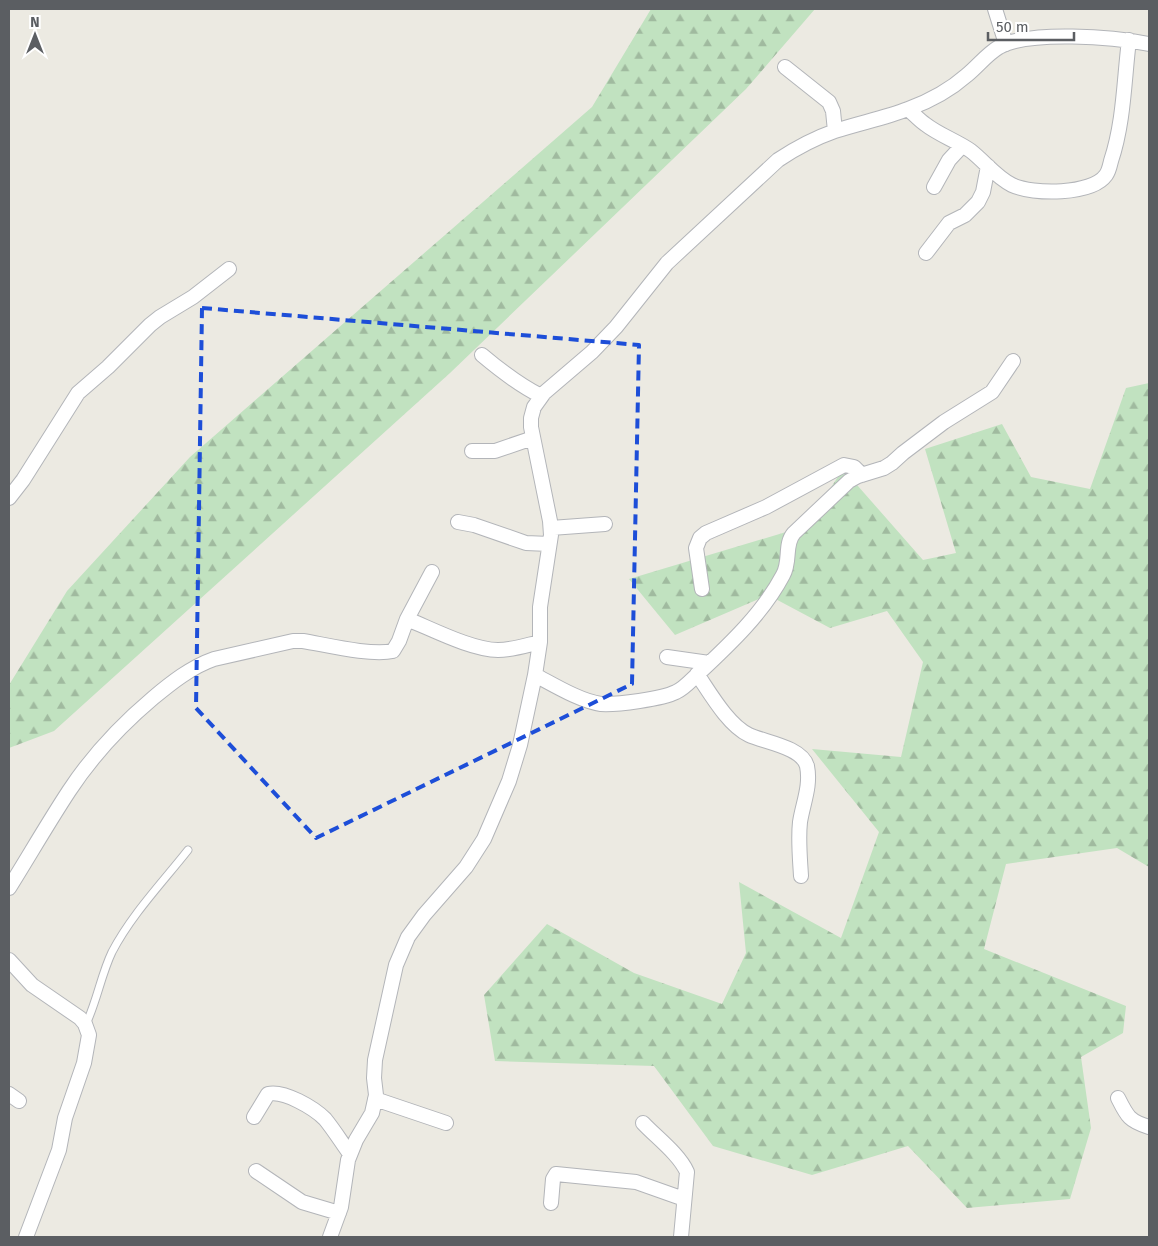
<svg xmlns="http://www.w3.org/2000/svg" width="1158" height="1246" viewBox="0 0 1158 1246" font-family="'Fira Sans',sans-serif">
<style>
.forest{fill:url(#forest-firs)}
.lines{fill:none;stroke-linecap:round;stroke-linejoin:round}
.lane-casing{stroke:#b3b5b9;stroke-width:9}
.street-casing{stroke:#b3b5b9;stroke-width:16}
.lane{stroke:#fff;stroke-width:7}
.street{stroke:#fff;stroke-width:14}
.marked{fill:none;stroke:#1d4ed8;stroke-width:4;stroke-dasharray:10 6;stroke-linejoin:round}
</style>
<defs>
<pattern id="forest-firs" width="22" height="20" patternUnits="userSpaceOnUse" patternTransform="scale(1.25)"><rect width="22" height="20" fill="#c1e2c0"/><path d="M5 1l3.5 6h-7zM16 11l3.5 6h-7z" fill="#a0ba9f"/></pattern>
</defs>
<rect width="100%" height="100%" fill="#eceae2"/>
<path class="forest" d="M651,9H815L746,89L450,373L54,731L9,748V685L67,591L190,457L592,107Z
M1149,383V867L1117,848L1006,864L984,949L1126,1006L1123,1033L1081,1057L1091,1128L1070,1199L967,1208L908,1146L812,1175L713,1146L654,1066L495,1061L484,995L547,924L634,973L722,1004L746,953L739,882L841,938L879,832L812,749L901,757L923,662L887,611L830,628L768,595L675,635L629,579L806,526L843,469L923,560L956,553L925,449L1002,424L1031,477L1090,489L1126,388Z"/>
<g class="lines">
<defs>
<path id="lane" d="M86,1024C97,1001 101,975 112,952C132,914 162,883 188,850"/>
<path id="street" d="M995,9L1006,44
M785,67L829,102L833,111L835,131
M908,109C914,114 919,120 925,124C939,135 957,141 971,151C985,162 996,177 1012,185C1033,195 1092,195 1106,175C1109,171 1110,165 1111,161C1124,122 1124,80 1129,40
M934,187L949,160L962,146
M926,253L949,223L965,215L978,202L983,192L988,166
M482,355C501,371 519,385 541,396
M472,451H495L533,438
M9,498L23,480L78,393L108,367L150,325L160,317L193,297L229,269
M458,522L474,525L526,543L549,544
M551,528L605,524
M702,589L696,548L700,538L706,533L766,507L844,465L854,467L862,475
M407,619C432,629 472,650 498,650C512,650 527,645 540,642
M667,657L709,663
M697,674C710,693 728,725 749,735C764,742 802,747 807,766C811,786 803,803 800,822C798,840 800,858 801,876
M535,675C554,685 580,701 601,704C617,705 662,699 676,692C685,688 692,679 699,673C730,644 763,613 783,575C791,561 784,544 794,533L849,481L858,476L884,468L892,463L903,453L944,422L992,392L1013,361
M9,888C29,856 48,823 69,791C92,756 121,725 153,698C171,683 191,667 214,659L293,641H303C327,645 371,656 393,651L399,641L407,619L432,572
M9,960L32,985L80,1018L85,1024L89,1035L84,1063L65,1118L59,1150L26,1237
M9,1094L19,1101
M1118,1098C1127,1116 1129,1121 1149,1127
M375,1099L446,1123
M254,1117L268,1094C284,1090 314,1108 325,1119C334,1130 342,1143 350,1154
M643,1123C656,1137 679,1154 687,1172L681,1237
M256,1171L302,1202L339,1213
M551,1203L553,1179L556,1174L636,1182L684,1199
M330,1237L341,1207L348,1160L356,1140L372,1113L376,1095L374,1078L375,1060L396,965L408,937L424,915L466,867L484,839L509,781L520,745L535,675L540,642V607L551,535L550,521L531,427V418L534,407L544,393L592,352L616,327L667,263L778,160C796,148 815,138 835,131C859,123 885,118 908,109C930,101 950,90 967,75C978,66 987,54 999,47C1030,30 1114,37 1149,44"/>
</defs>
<use href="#lane" class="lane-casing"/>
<use href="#street" class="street-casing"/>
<use href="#lane" class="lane"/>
<use href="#street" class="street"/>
</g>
<path class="marked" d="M202,308L639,345L632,684L316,838L196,708Z"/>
<rect width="1158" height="1246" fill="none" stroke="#5b5e62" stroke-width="20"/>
<g transform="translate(35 35)" stroke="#ffffff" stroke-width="4" paint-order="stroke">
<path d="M0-4L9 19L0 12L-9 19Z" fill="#5b5e62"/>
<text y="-8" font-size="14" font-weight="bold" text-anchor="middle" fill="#5b5e62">N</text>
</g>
<path d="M988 32v8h86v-8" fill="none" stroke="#5b5e62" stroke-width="2.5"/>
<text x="996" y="32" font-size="15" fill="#5b5e62" stroke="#ffffff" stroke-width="4" paint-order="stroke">50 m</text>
</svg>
